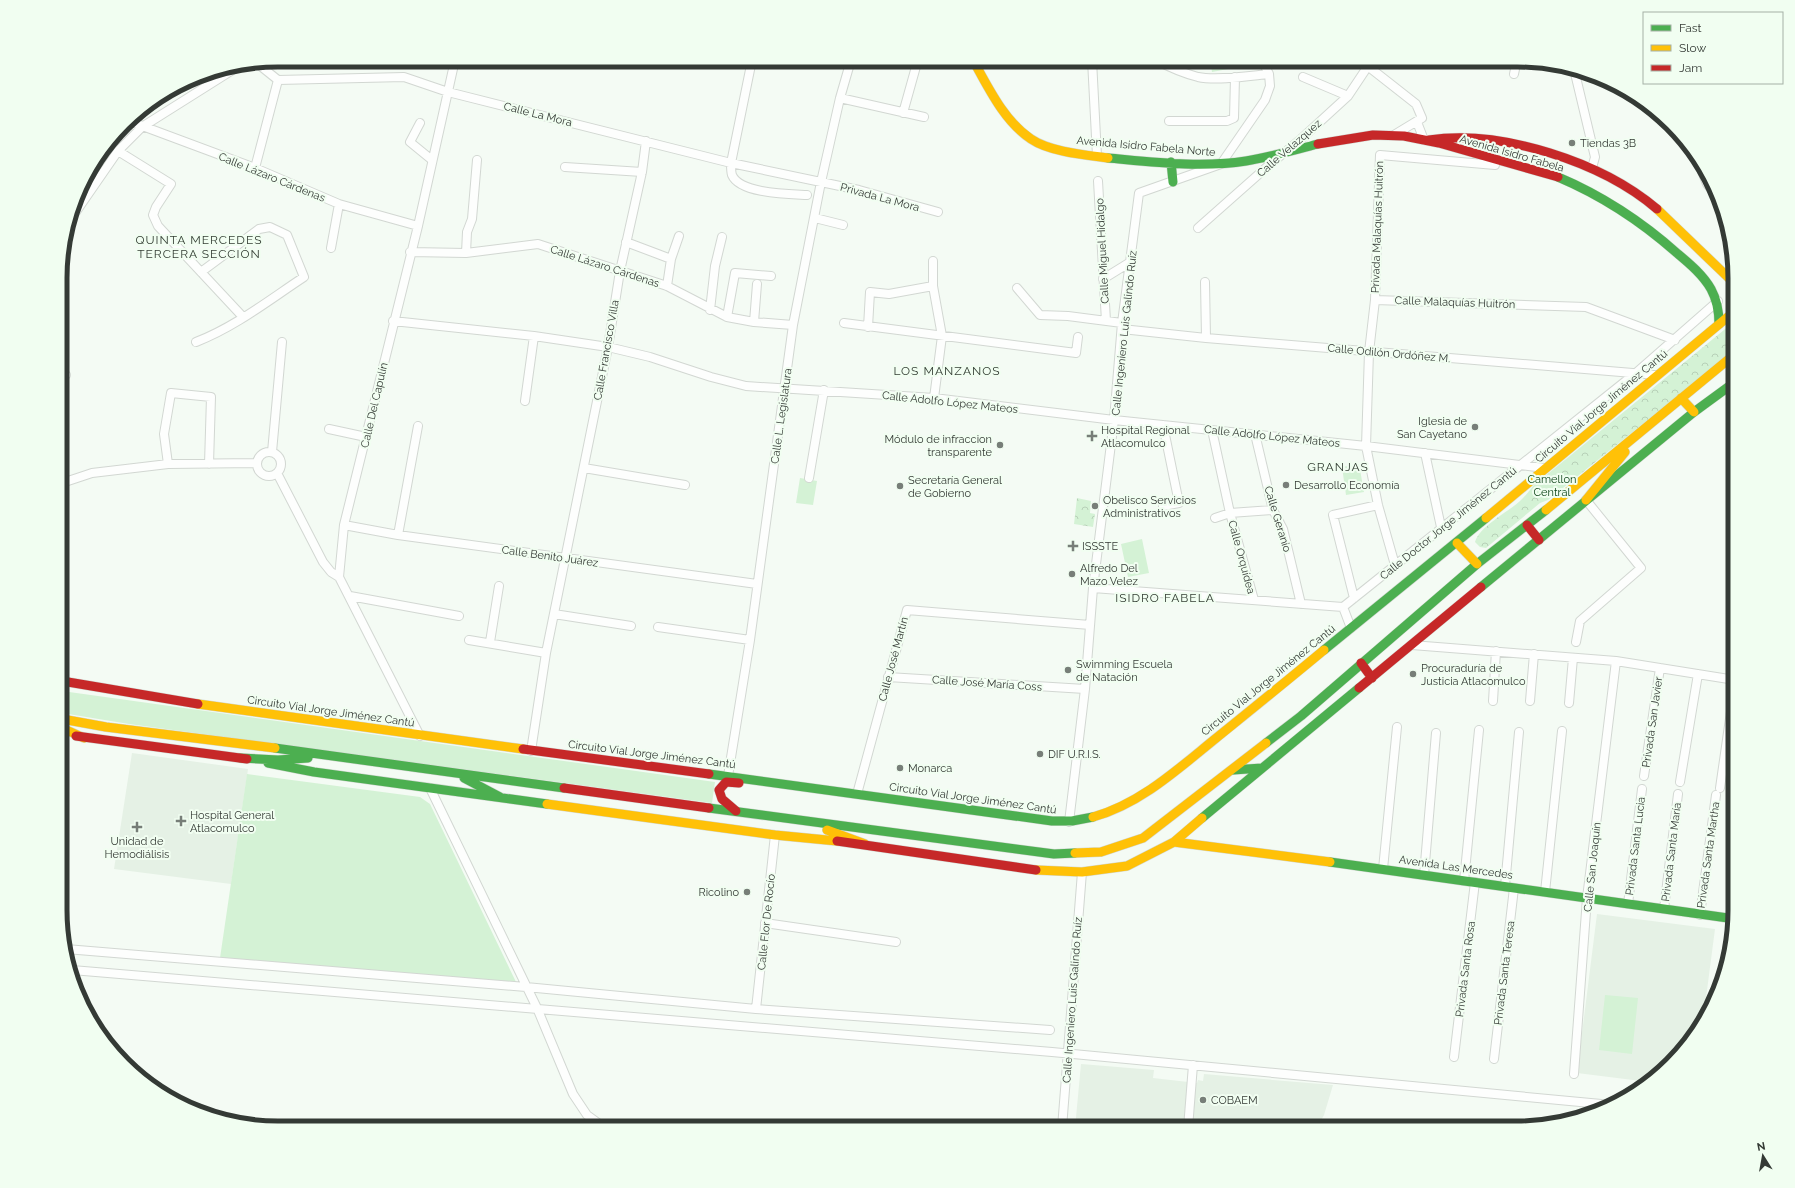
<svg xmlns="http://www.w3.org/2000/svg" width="1795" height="1188" viewBox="0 0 1795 1188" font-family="Raleway,sans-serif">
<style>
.built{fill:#e5f1e5}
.green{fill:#d4f2d5}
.park{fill:url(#park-crowns)}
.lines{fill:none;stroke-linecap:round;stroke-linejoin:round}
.street-casing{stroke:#d2d7d2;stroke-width:10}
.fast-casing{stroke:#d2d7d2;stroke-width:10}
.slow-casing{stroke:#d2d7d2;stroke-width:10}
.jam-casing{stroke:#d2d7d2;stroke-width:10}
.street{stroke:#fdfefd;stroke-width:8}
.fast{stroke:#4caf50;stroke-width:9}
.slow{stroke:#ffc107;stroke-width:9}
.jam{stroke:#c62828;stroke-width:9}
.poi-dot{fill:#777e78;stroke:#f1fef1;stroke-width:1.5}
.labels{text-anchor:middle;stroke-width:4;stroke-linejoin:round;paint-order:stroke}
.street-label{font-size:11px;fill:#343a35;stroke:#f1fef1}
.poi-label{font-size:11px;fill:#343a35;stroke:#f1fef1;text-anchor:start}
.park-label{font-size:11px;fill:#063e11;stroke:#f1fef1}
.neighbourhood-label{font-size:12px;letter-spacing:1px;fill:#343e34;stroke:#f1fef1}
.rim{fill:none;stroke:#343a35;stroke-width:5}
</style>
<defs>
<pattern id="park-crowns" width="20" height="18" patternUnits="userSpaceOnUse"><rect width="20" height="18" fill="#d4f2d5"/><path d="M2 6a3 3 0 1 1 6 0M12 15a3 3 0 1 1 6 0" fill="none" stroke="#b7d0b7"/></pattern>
</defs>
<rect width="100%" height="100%" fill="#f4fbf4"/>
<path class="built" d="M132,753L248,769L231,884L114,869Z
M1597,914L1715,929L1703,1021L1698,1031L1661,1074L1649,1082L1577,1073Z
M1081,1064L1154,1070L1153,1078L1197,1083L1198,1080L1203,1081L1204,1074L1333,1085L1324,1115L1317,1128H1075Z"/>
<path class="green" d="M1210,60H1226L1228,69L1212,72Z
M1359,464L1364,492L1346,495L1342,467Z
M800,478L817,481L813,505L796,503Z
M1142,539L1149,573L1128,577L1121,544Z
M62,691L715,782L712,803L129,724L62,713Z
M247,774L420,797L430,804L516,982L220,958Z
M1605,995L1638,998L1632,1054L1599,1050Z"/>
<path class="park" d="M1735,321V350L1548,500L1540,503L1486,548L1480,547L1475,542C1480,525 1511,511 1523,498C1527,494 1530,490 1533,486Z
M1077,498L1091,501L1090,513L1095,514L1093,527L1074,524Z"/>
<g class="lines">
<defs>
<path id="street" d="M752,60L731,163C731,167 731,172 732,175C740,194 790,194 807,195
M1092,60L1097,156
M1156,60C1169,67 1183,73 1198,77C1217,81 1249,76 1269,74
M1360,60L1416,104L1422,118L1394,135
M258,64L278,80L404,77L448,92L731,163L859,190L938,212
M1574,69L1595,157L1592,168
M1514,74L1517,60
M1303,77L1348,96
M840,98L924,117
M903,113L917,63
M129,121L255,168L339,204L418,226
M1169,121H1227L1234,118L1235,77
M1417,122L1424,140
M420,123L410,142L432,160
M118,151L171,184L156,207L153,215L158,226L243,317
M1695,154L1707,184L1717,196
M565,167L642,172
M255,168L278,80
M1098,181L1106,321
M815,218L843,225
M71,219L118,151L142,127L234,69
M1198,228L1268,166L1301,139L1348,96L1372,60
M626,242L671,259
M331,248L339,204
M410,252L466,253L538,244L667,286L727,317L754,322L793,325
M466,253L467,232L472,219L477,160
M933,261V286L942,336L934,398
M1103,279L1132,261
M1205,282L1206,338
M667,286L671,259L679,236
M1017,288L1040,315L1068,316L1122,323
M1375,300L1586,307L1675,340
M710,310L715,266L722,237
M727,317L735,273L771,276
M393,321L534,336L608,347L650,357L711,377L746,386L934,398L1114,420L1366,446L1544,468
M754,322L757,284
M844,323L1076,353L1078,337
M868,327L870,292L889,294L933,286
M1122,329L1206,338L1657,375
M196,342C235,327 269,300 304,277L287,235L270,227L259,229L201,272
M62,378L66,375
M525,401L534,336
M1163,425L1179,503L1163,506
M329,429L366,437
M1212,430L1230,513L1254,600
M1255,434L1273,510L1283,529L1301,604
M272,452L282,342
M257 464a12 12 0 1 1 24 0a12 12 0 1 1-24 0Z
M1425,453L1441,527
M168,464L164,434L171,393L211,397L209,464
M584,468L685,485
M277,473L323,562L331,572L339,577
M809,478L824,390
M62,483L92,473L168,464L257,463
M1215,518L1230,513L1273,510
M344,525L398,535L757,584
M398,535L418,426
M1395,565L1378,505L1366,446L1369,352L1375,300L1380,155L1495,165L1496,160
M1093,588L1343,607
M350,596L459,616
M1354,598L1333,515L1378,505
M1343,607L1637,372L1718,301
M1343,607L1351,628
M554,614L631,626
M658,627L750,640
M469,640L546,653
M490,642L499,586
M1576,642L1580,621L1641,568L1586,500
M1412,645L1616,661L1735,680
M888,677L1085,689
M1493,701L1496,651
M1530,701L1534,654
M1569,703L1573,658
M420,736L339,577L344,525L418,226L455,60
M531,751L546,653L608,347L620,271L642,172L646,141
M728,776L750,640L793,325L821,182L840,98L851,60
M1644,776L1660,668
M1680,782L1698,674
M430,788L537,1008L573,1094L587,1115L605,1128
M1720,788L1735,684
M857,794L907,610L1090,625
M1069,822L1085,689L1093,588L1114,420L1122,323L1139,193L1221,164L1265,100L1270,86L1269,74L1262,60
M1383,869L1397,727
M1424,875L1436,733
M1464,881L1479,730
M1505,886L1519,732
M1545,892L1562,731
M1628,904L1642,789
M1664,909L1678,794
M1700,915L1716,795
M765,923L896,942
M66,949L526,987L756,1009L1050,1030
M72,970L1052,1052L1612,1105
M756,1009L775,835
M1454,1057L1475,882
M1494,1059L1514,888
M1574,1074L1587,898L1616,661
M1062,1128L1082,872
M1188,1128L1193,1065"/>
<path id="fast" d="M1108,158C1153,162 1201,168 1246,161C1270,157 1294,150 1318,144
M1171,162L1173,182
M1558,177C1603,196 1641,221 1678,254C1690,264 1703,275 1711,289C1717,300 1719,311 1719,324
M1481,587L1694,412L1735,382
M1324,650L1486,518
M1266,743L1301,716L1477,564L1546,510
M275,748L564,788
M240,758L278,760L308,758
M268,763L314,772L547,804
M1233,770L1262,768
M709,774L1052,821H1072L1093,817
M464,778L500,797
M709,808L1054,854L1075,853
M1202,818L1359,688
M1330,862L1735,919"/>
<path id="slow" d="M973,60C988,87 1004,121 1031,139C1050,152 1086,155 1108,158
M1657,209L1735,284
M1681,398L1694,412
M1586,500L1625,452
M1546,510L1735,354
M1486,518L1735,311
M1457,543L1477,564
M198,704L523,749
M62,719L106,727L275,748
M62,728L84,738
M547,804L775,835L837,841
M1093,817C1140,804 1178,769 1215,739C1252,709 1288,680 1324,650
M827,830L865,844
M1174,842L1330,862
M1075,853L1101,852L1143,838L1266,743
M1036,870L1082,872L1127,866L1174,842L1202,818"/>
<path id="jam" d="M1429,140C1501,129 1602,162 1657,209
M1318,144L1373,135L1404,136L1439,143L1558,177
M1527,525L1539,540
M1361,663L1372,678
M62,681L198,704
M1359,688L1481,587
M76,736L247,759
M523,749L709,774
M564,788L709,808
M736,811L722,799L719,790L726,782L739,783
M837,841L1036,870"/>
</defs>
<use href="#street" class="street-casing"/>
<use href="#fast" class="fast-casing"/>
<use href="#slow" class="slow-casing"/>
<use href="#jam" class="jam-casing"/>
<use href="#street" class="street"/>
<use href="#fast" class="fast"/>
<use href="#slow" class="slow"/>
<use href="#jam" class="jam"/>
</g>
<g class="poi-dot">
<circle cx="1572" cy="143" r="4"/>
<circle cx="1475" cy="427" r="4"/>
<path d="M1090 430h4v4h4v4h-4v4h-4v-4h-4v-4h4z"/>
<circle cx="1000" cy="445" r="4"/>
<circle cx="1286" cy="485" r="4"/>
<circle cx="900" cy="486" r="4"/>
<circle cx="1095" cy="506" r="4"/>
<path d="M1071 540h4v4h4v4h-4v4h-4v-4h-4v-4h4z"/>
<circle cx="1072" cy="574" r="4"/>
<circle cx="1068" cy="670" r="4"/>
<circle cx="1413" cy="674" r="4"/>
<circle cx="1040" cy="754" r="4"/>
<circle cx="900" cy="768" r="4"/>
<path d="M179 815h4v4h4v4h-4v4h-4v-4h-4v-4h4z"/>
<path d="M135 821h4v4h4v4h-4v4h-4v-4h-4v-4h4z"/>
<circle cx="747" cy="892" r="4"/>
<circle cx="1203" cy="1100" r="4"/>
</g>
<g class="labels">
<g class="street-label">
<text transform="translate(538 114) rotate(14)" y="4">Calle La Mora</text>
<text transform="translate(1146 146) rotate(5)" y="4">Avenida Isidro Fabela Norte</text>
<text transform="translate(1289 148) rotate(-41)" y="4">Calle Velazquez</text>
<text transform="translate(1512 153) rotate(16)" y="4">Avenida Isidro Fabela</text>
<text transform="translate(272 177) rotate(22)" y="4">Calle Lázaro Cárdenas</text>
<text transform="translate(880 197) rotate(15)" y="4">Privada La Mora</text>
<text transform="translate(1377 227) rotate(-88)" y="4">Privada Malaquías Huitrón</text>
<text transform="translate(1102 251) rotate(-93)" y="4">Calle Miguel Hidalgo</text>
<text transform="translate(605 266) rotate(18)" y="4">Calle Lázaro Cárdenas</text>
<text transform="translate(1455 302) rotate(2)" y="4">Calle Malaquías Huitrón</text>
<text transform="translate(1124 333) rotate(-84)" y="4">Calle Ingeniero Luis Galindo Ruíz</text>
<text transform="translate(606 350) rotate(-80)" y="4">Calle Francisco Villa</text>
<text transform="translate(1389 353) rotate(5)" y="4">Calle Odilón Ordóñez M.</text>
<text transform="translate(950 402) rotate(6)" y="4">Calle Adolfo López Mateos</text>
<text transform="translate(374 405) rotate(-77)" y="4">Calle Del Capulín</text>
<text transform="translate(1601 406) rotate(-40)" y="4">Circuito Vial Jorge Jiménez Cantú</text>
<text transform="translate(781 416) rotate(-82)" y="4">Calle L. Legislatura</text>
<text transform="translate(1272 436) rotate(6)" y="4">Calle Adolfo López Mateos</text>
<text transform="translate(1278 519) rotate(73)" y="4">Calle Geranio</text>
<text transform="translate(1448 523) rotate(-39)" y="4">Calle Doctor Jorge Jiménez Cantú</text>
<text transform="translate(550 556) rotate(8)" y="4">Calle Benito Juárez</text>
<text transform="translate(1242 557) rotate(75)" y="4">Calle Orquídea</text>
<text transform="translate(893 659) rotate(-75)" y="4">Calle José Martín</text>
<text transform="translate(1268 680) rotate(-39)" y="4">Circuito Vial Jorge Jiménez Cantú</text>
<text transform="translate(987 683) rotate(4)" y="4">Calle José María Coss</text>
<text transform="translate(331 711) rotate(8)" y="4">Circuito Vial Jorge Jiménez Cantú</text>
<text transform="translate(1652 722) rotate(-82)" y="4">Privada San Javier</text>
<text transform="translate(652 754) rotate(7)" y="4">Circuito Vial Jorge Jiménez Cantú</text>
<text transform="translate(973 798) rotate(8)" y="4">Circuito Vial Jorge Jiménez Cantú</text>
<text transform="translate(1635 846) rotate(-83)" y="4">Privada Santa Lucia</text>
<text transform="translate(1671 852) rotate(-83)" y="4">Privada Santa María</text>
<text transform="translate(1708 855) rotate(-82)" y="4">Privada Santa Martha</text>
<text transform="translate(1456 867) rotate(8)" y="4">Avenida Las Mercedes</text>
<text transform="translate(1592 867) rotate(-84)" y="4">Calle San Joaquín</text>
<text transform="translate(766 922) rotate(-84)" y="4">Calle Flor De Rocío</text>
<text transform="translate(1465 969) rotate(-83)" y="4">Privada Santa Rosa</text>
<text transform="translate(1504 973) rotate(-83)" y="4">Privada Santa Teresa</text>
<text transform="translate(1072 1000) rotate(-86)" y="4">Calle Ingeniero Luis Galindo Ruíz</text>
</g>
<g class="poi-label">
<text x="1580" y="147">Tiendas 3B</text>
<text x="1467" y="425" text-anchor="end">Iglesia de<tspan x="1467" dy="13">San Cayetano</tspan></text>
<text x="1101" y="434">Hospital Regional<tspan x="1101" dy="13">Atlacomulco</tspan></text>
<text x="992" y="443" text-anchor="end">Módulo de infraccion<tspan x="992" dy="13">transparente</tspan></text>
<text x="908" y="484">Secretaría General<tspan x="908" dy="13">de Gobierno</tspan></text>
<text x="1294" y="489">Desarrollo Economía</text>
<text x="1103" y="504">Obelisco Servicios<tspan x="1103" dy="13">Administrativos</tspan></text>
<text x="1082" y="550">ISSSTE</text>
<text x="1080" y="572">Alfredo Del<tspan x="1080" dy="13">Mazo Velez</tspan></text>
<text x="1076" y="668">Swimming Escuela<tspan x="1076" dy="13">de Natación</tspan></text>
<text x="1421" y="672">Procuraduría de<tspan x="1421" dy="13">Justicia Atlacomulco</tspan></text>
<text x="1048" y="758">DIF U.R.I.S.</text>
<text x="908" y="772">Monarca</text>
<text x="190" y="819">Hospital General<tspan x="190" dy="13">Atlacomulco</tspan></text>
<text x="137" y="845" text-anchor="middle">Unidad de<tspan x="137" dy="13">Hemodiálisis</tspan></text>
<text x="739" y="896" text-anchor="end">Ricolino</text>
<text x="1211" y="1104">COBAEM</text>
</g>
<g class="park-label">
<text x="1552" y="483">Camellon<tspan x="1552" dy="13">Central</tspan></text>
</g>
<g class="neighbourhood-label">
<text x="199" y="244">QUINTA MERCEDES<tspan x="199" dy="14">TERCERA SECCIÓN</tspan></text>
<text x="947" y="375">LOS MANZANOS</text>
<text x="1338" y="471">GRANJAS</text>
<text x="1165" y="602">ISIDRO FABELA</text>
</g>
</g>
<path d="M0 0H1795V1188H0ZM278 67H1517A211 211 0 0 1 1728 278V910A211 211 0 0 1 1517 1121H278A211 211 0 0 1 67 910V278A211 211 0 0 1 278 67Z" fill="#f1fef1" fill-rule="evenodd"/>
<path class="rim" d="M278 67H1517A211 211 0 0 1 1728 278V910A211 211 0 0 1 1517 1121H278A211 211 0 0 1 67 910V278A211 211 0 0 1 278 67Z"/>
<rect x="1643" y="12" width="140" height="72" fill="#f1fef1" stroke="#a5b0a6"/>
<rect x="1651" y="25" width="20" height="6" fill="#4caf50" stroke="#a5b0a6"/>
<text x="1679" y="32" font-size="12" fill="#343a35">Fast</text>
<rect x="1651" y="45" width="20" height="6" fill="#ffc107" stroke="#a5b0a6"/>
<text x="1679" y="52" font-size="12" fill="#343a35">Slow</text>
<rect x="1651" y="65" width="20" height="6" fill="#c62828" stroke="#a5b0a6"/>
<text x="1679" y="72" font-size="12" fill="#343a35">Jam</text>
<g transform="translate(1763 1156) rotate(349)" stroke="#f1fef1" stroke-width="3" paint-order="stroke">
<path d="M0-3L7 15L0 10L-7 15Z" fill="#343a35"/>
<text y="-6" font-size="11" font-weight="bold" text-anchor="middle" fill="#343a35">N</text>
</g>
</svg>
